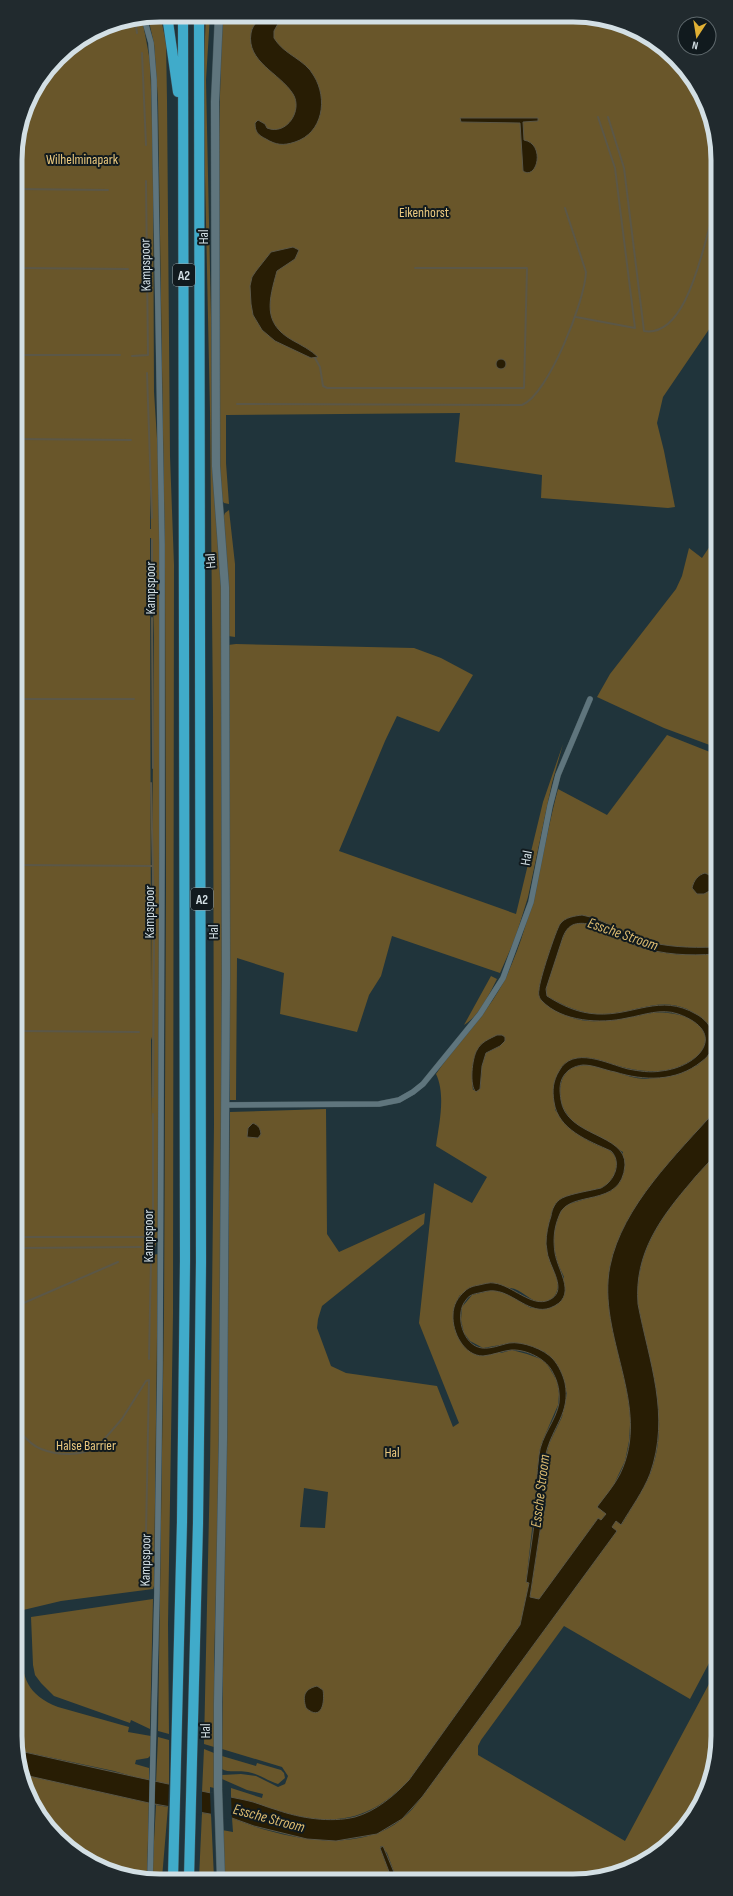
<svg xmlns="http://www.w3.org/2000/svg" width="733" height="1896" viewBox="0 0 733 1896" font-family="'Sofia Sans Condensed',sans-serif">
<style>
.green{fill:#69562a;fill-rule:evenodd}
.water{fill:#281d04;stroke:#5b5747}
.pier{fill:#20343b}
.lines{fill:none;stroke-linecap:round;stroke-linejoin:round}
.stream{stroke:#5b5747;stroke-width:2}
.street-casing{stroke:#405358;stroke-width:6}
.secondary-casing{stroke:#405358;stroke-width:9}
.highway-casing{stroke:#405358;stroke-width:11}
.street{stroke:#5f757d;stroke-width:5.5}
.secondary{stroke:#5f757d;stroke-width:8}
.highway{stroke:#40abca;stroke-width:10}
.labels{text-anchor:middle;stroke-width:4;stroke-linejoin:round;paint-order:stroke}
.shield{fill:#111a1e;stroke:#99a4a9;stroke-width:1}
.shield-label{font-size:13px;font-weight:bold;fill:#d3dfe4}
.park-label{font-size:14px;fill:#ebc97f;stroke:#111a1e}
.street-label{font-size:14px;fill:#d3dfe4;stroke:#111a1e}
.water-label{font-size:15px;font-style:italic;fill:#dbba6f;stroke:#111a1e}
.rim{fill:none;stroke:#d3dfe4;stroke-width:5}
</style>
<rect width="100%" height="100%" fill="#20343b"/>
<path class="green" d="M160,15L166,42L167,100L170,456L174,565L173,1314L168,1624L169,1734L158,1731L164,1313L166,886L165,567L158,100L154,44L148,17Z
M206,15H210L206,80L213,412L221,578L223,1092L218,1529L214,1662V1747L204,1744L210,1468L214,1124L213,711L210,412L203,80Z
M222,15L601,18L669,51L698,87L704,101L705,111L713,123L714,322L663,397L657,423L664,451L675,507L668,508L541,498L542,475L455,462L460,413L226,415V463L229,504L224,503L222,500L219,457V136Z
M142,18L150,61L153,148L154,392L158,454L161,633L159,1233L154,1251H152L153,1255L158,1254L154,1586L153,1589L61,1601L19,1611L15,150L30,96L64,51L105,26ZM150,464L151,529H150ZM150,538H151L154,637L151,989ZM151,1037L152,1040L151,1122Z
M229,510L235,564V637L228,636L223,518L225,513Z
M714,540L715,747L664,728L597,697L610,674L676,589L682,576L689,548L702,558Z
M236,644L414,648L441,658L473,675L439,732L397,716L385,741L339,851L516,914L543,802L563,744L552,783L528,897L515,939L500,973L392,936L381,976L369,995L357,1032L280,1014L284,973L237,958L236,1100H230L228,645Z
M667,735L715,754V947C691,948 665,947 642,940C621,933 604,919 582,915L556,934L543,972L539,994C546,1001 554,1008 562,1013C590,1030 623,1016 652,1013C668,1011 702,1016 706,1036C708,1045 702,1052 696,1057C672,1076 642,1073 615,1065C604,1062 593,1057 582,1058C573,1058 567,1062 561,1068L555,1110C564,1119 574,1130 584,1138C600,1150 622,1146 615,1172C613,1179 607,1185 601,1188L562,1198L556,1203L552,1211L548,1227L558,1285C557,1292 556,1297 549,1300C533,1308 524,1289 510,1288C500,1286 471,1293 460,1295C448,1315 457,1325 464,1346L501,1353L512,1350L527,1354L541,1359L547,1364L557,1381L559,1394L558,1405L542,1442L526,1582L529,1583L520,1625L409,1780C374,1817 340,1827 290,1814C270,1809 252,1801 231,1798V1788L262,1798L263,1794L247,1790L222,1779V1775L241,1774L256,1776L278,1787L285,1784L288,1776L282,1767L222,1749L230,1112L326,1109L327,1234L339,1252L425,1213L424,1224L322,1306L318,1319L317,1328L331,1366L346,1373L437,1386L453,1427L459,1423L419,1323L434,1183L472,1203L487,1177L436,1146C439,1124 446,1095 436,1074C457,1042 486,1016 504,981C534,921 541,853 558,789L607,815ZM497,1035L500,1046L486,1053L482,1066L480,1089L473,1090C469,1067 485,1052 497,1035ZM304,1488L328,1492L325,1528L300,1527Z
M582,923C602,927 619,940 639,947C663,955 690,956 715,954L716,1110L657,1178L631,1216L610,1266L608,1296L630,1408V1425L629,1441L625,1461L615,1482L606,1514L601,1520L598,1519L596,1521L539,1600L530,1598L542,1518L546,1505L544,1495L546,1456L549,1444L562,1417L567,1393L545,1352L511,1343L483,1348L470,1341L464,1333L461,1320L462,1307L472,1295L493,1290L507,1294L531,1308H551L564,1277C561,1270 557,1263 556,1256C552,1241 553,1215 566,1205L611,1191L623,1152C596,1137 553,1121 561,1084C563,1074 570,1067 579,1066C601,1061 623,1079 645,1079C656,1079 685,1069 698,1065L713,1035C706,1027 696,1014 687,1009C660,997 635,1012 608,1014C585,1016 566,1007 547,996C542,984 562,941 567,928L574,924Z
M491,976L497,979C488,996 481,1014 464,1025Z
M716,1152L717,1648L690,1699L564,1626L481,1740L478,1746V1755L625,1841L717,1669L718,1745L707,1791L682,1831L653,1857L610,1876L396,1877L387,1853L381,1846L380,1848L391,1877L224,1878L222,1830L233,1832L232,1818C280,1838 357,1856 402,1819C410,1813 416,1804 422,1797L616,1532L612,1527L616,1521L622,1524C631,1509 641,1493 649,1477C673,1420 648,1360 638,1304C633,1241 679,1196 716,1152Z
M153,1599L150,1729L131,1720L130,1723L54,1696L41,1683L35,1675L33,1665L31,1617Z
M19,1620H23C22,1659 14,1690 58,1707L129,1727L128,1732L151,1736L150,1756L148,1758L136,1760L135,1764L149,1768V1781L114,1771L20,1751Z
M158,1737L169,1740V1785L156,1783Z
M204,1749L214,1753V1788L210,1787V1794L202,1792Z
M222,1756L256,1766L257,1763L281,1770L284,1773L285,1778L278,1784C268,1781 259,1774 248,1772C240,1770 228,1773 222,1769Z
M20,1774L149,1803L147,1878H132L96,1866L58,1839Z
M156,1805L168,1807L162,1878H152Z
M202,1813L211,1814L214,1878H199Z"/>
<path class="water" d="M270,16H299L279,22L274,31V38C284,55 305,59 314,76C328,99 323,133 295,142C283,146 276,145 266,139C258,135 255,132 255,123L258,120L265,124L267,128C287,136 303,110 293,94C280,73 246,62 251,33C253,22 261,19 270,16Z
M460,118H538V121L523,122L524,140C546,144 537,181 523,171L520,123L461,122Z
M293,247L299,250L295,259L277,271C269,300 262,323 292,340C301,345 311,350 318,357L311,358L275,341L262,330L253,315L251,304L250,286L252,277L256,271L271,252Z
M496 364a5 5 0 1 1 10 0a5 5 0 1 1-10 0Z
M705,873C712,876 715,879 715,888L704,894H697L692,888C694,880 698,875 705,873Z
M582,915C604,919 621,933 642,940C665,947 691,948 715,947V954C690,956 662,955 638,946C621,940 606,931 589,924C576,922 568,924 563,937L546,989L547,996C563,1006 578,1013 597,1014C634,1016 660,993 696,1014C704,1018 711,1026 713,1034C716,1045 710,1056 701,1062C676,1082 644,1081 615,1072C604,1070 594,1065 583,1065C574,1066 566,1070 562,1079C559,1086 560,1093 561,1100C566,1137 626,1133 625,1165C622,1210 568,1188 559,1216C554,1228 553,1240 555,1253C558,1272 579,1297 550,1308C530,1315 514,1293 495,1291C490,1290 484,1292 479,1293C474,1294 469,1295 466,1300C454,1314 463,1346 482,1348C491,1349 500,1345 509,1343C522,1341 544,1349 553,1359C559,1366 563,1375 565,1383C571,1413 552,1427 546,1454C544,1466 544,1480 544,1492C544,1502 547,1508 542,1518L530,1597L539,1599L596,1521L598,1518L601,1520L606,1514L597,1507C605,1496 614,1486 620,1474C653,1406 596,1336 610,1266C622,1206 677,1154 716,1110C716,1118 718,1147 716,1153C711,1161 698,1173 692,1181C661,1217 634,1253 638,1304C649,1362 671,1415 650,1474C643,1492 631,1508 621,1525L616,1521L612,1527L617,1531L422,1797L402,1819L377,1834L336,1841L307,1839L254,1826L232,1818L149,1803L20,1774V1751C95,1768 170,1785 245,1800C256,1802 266,1807 277,1810C300,1818 330,1823 355,1817C376,1811 394,1796 409,1780L520,1625L529,1583L526,1582C529,1559 533,1537 535,1514C537,1494 536,1474 539,1455C541,1436 556,1421 559,1403C560,1392 558,1382 553,1373C547,1359 526,1349 511,1350C502,1351 493,1355 483,1356C464,1356 452,1332 453,1315C453,1305 458,1297 465,1291C469,1287 474,1286 479,1285C484,1284 490,1282 494,1283C512,1285 532,1308 549,1300C567,1292 553,1272 549,1259C547,1255 547,1249 546,1244C546,1234 548,1225 551,1216C552,1209 555,1202 562,1198C573,1193 589,1191 601,1188C615,1181 622,1162 611,1151C589,1141 558,1130 554,1102C552,1090 553,1081 559,1071C573,1045 608,1064 628,1069C639,1071 650,1073 661,1071C700,1067 729,1032 678,1014C661,1008 644,1015 627,1018C601,1024 562,1022 542,1001C539,998 538,994 539,990C539,981 556,930 560,924C565,917 575,916 582,915Z
M497,1035H502L505,1037V1041L500,1046L486,1053L482,1066L480,1089L476,1092C469,1086 472,1058 477,1050C481,1042 489,1039 497,1035Z
M253,1123C259,1126 260,1128 261,1134L258,1138L247,1137L248,1128Z
M317,1686L323,1690C325,1702 322,1722 306,1708C302,1695 305,1689 317,1686Z
M383,1846L396,1877H391L380,1848Z"/>
<path class="pier" d="M169,1783L202,1790V1815L168,1809Z
M210,1792L231,1796L232,1820L211,1816Z"/>
<g class="lines">
<path class="stream" d="M135,20L137,33
M142,53L146,145
M608,117L624,168L644,331C686,338 702,251 711,222L713,220
M15,189L108,190
M16,268L128,269
M576,317L635,328L615,168L598,117
M16,355H120
M132,356L148,355L146,181
M315,358L320,367L323,386L327,388H524L527,268H415
M147,373L152,518
M237,404L522,405C548,395 585,301 586,272L565,208
M16,439L131,440
M152,540V572
M152,589V606
M152,618L153,768
M17,699H134
M151,783L154,921
M17,865L153,866
M18,1031L139,1032
M153,1097L154,935
M18,1237H153V1114
M18,1248L141,1247
M19,1305L118,1262
M149,1359L151,1261
M19,1431C25,1438 33,1446 41,1449C59,1456 80,1456 97,1447
M100,1444L122,1419L146,1381L149,1380L146,1534"/>
<defs>
<path id="street" d="M144,18L151,43L154,80L162,544V852L160,1364L157,1592L150,1878
M226,1105L379,1104L399,1100L413,1092L423,1084L480,1014L503,978L531,902L550,806L558,775L590,699"/>
<path id="secondary" d="M219,15L215,102L216,466L225,587L226,975L223,1438L218,1703V1789L221,1878"/>
<path id="highway" d="M167,15L178,92
M173,1878L182,1522L185,1261L183,15
M189,1878L198,1523L201,1262L199,15"/>
</defs>
<use href="#street" class="street-casing"/>
<use href="#secondary" class="secondary-casing"/>
<use href="#highway" class="highway-casing"/>
<use href="#street" class="street"/>
<use href="#secondary" class="secondary"/>
<use href="#highway" class="highway"/>
</g>
<g class="labels">
<g class="shield">
<rect x="173" y="264" width="22" height="22" rx="3"/>
<rect x="191" y="888" width="22" height="22" rx="3"/>
</g>
<g class="shield-label">
<text x="184" y="280">A2</text>
<text x="202" y="904">A2</text>
</g>
<g class="park-label">
<text x="82" y="164">Wilhelminapark</text>
<text x="424" y="217">Eikenhorst</text>
<text x="86" y="1450">Halse Barrier</text>
<text x="392" y="1457">Hal</text>
</g>
<g class="street-label">
<text transform="translate(203 237) rotate(-90)" y="5">Hal</text>
<text transform="translate(145 265) rotate(-91)" y="5">Kampspoor</text>
<text transform="translate(210 561) rotate(-94)" y="5">Hal</text>
<text transform="translate(150 588) rotate(-90)" y="5">Kampspoor</text>
<text transform="translate(526 858) rotate(-80)" y="5">Hal</text>
<text transform="translate(149 912) rotate(-90)" y="5">Kampspoor</text>
<text transform="translate(213 932) rotate(-90)" y="5">Hal</text>
<text transform="translate(148 1236) rotate(-90)" y="5">Kampspoor</text>
<text transform="translate(145 1560) rotate(-89)" y="5">Kampspoor</text>
<text transform="translate(205 1731) rotate(-90)" y="5">Hal</text>
</g>
<g class="water-label">
<text transform="translate(623 934) rotate(19)" y="5">Essche Stroom</text>
<text transform="translate(540 1491) rotate(-83)" y="5">Essche Stroom</text>
<text transform="translate(269 1818) rotate(15)" y="5">Essche Stroom</text>
</g>
</g>
<path d="M0 0H733V1896H0ZM160 22H573A138 138 0 0 1 711 160V1736A138 138 0 0 1 573 1874H160A138 138 0 0 1 22 1736V160A138 138 0 0 1 160 22Z" fill="#212a2e" fill-rule="evenodd"/>
<path class="rim" d="M160 22H573A138 138 0 0 1 711 160V1736A138 138 0 0 1 573 1874H160A138 138 0 0 1 22 1736V160A138 138 0 0 1 160 22Z"/>
<g transform="translate(697 36) rotate(192)"><circle r="19" fill="#111a1e" stroke="#5f696d"/>
<path d="M0-3L7 15L0 10L-7 15Z" fill="#e0b034"/>
<text y="-6" font-size="11" font-weight="bold" text-anchor="middle" fill="#d3dfe4">N</text>
</g>
</svg>
